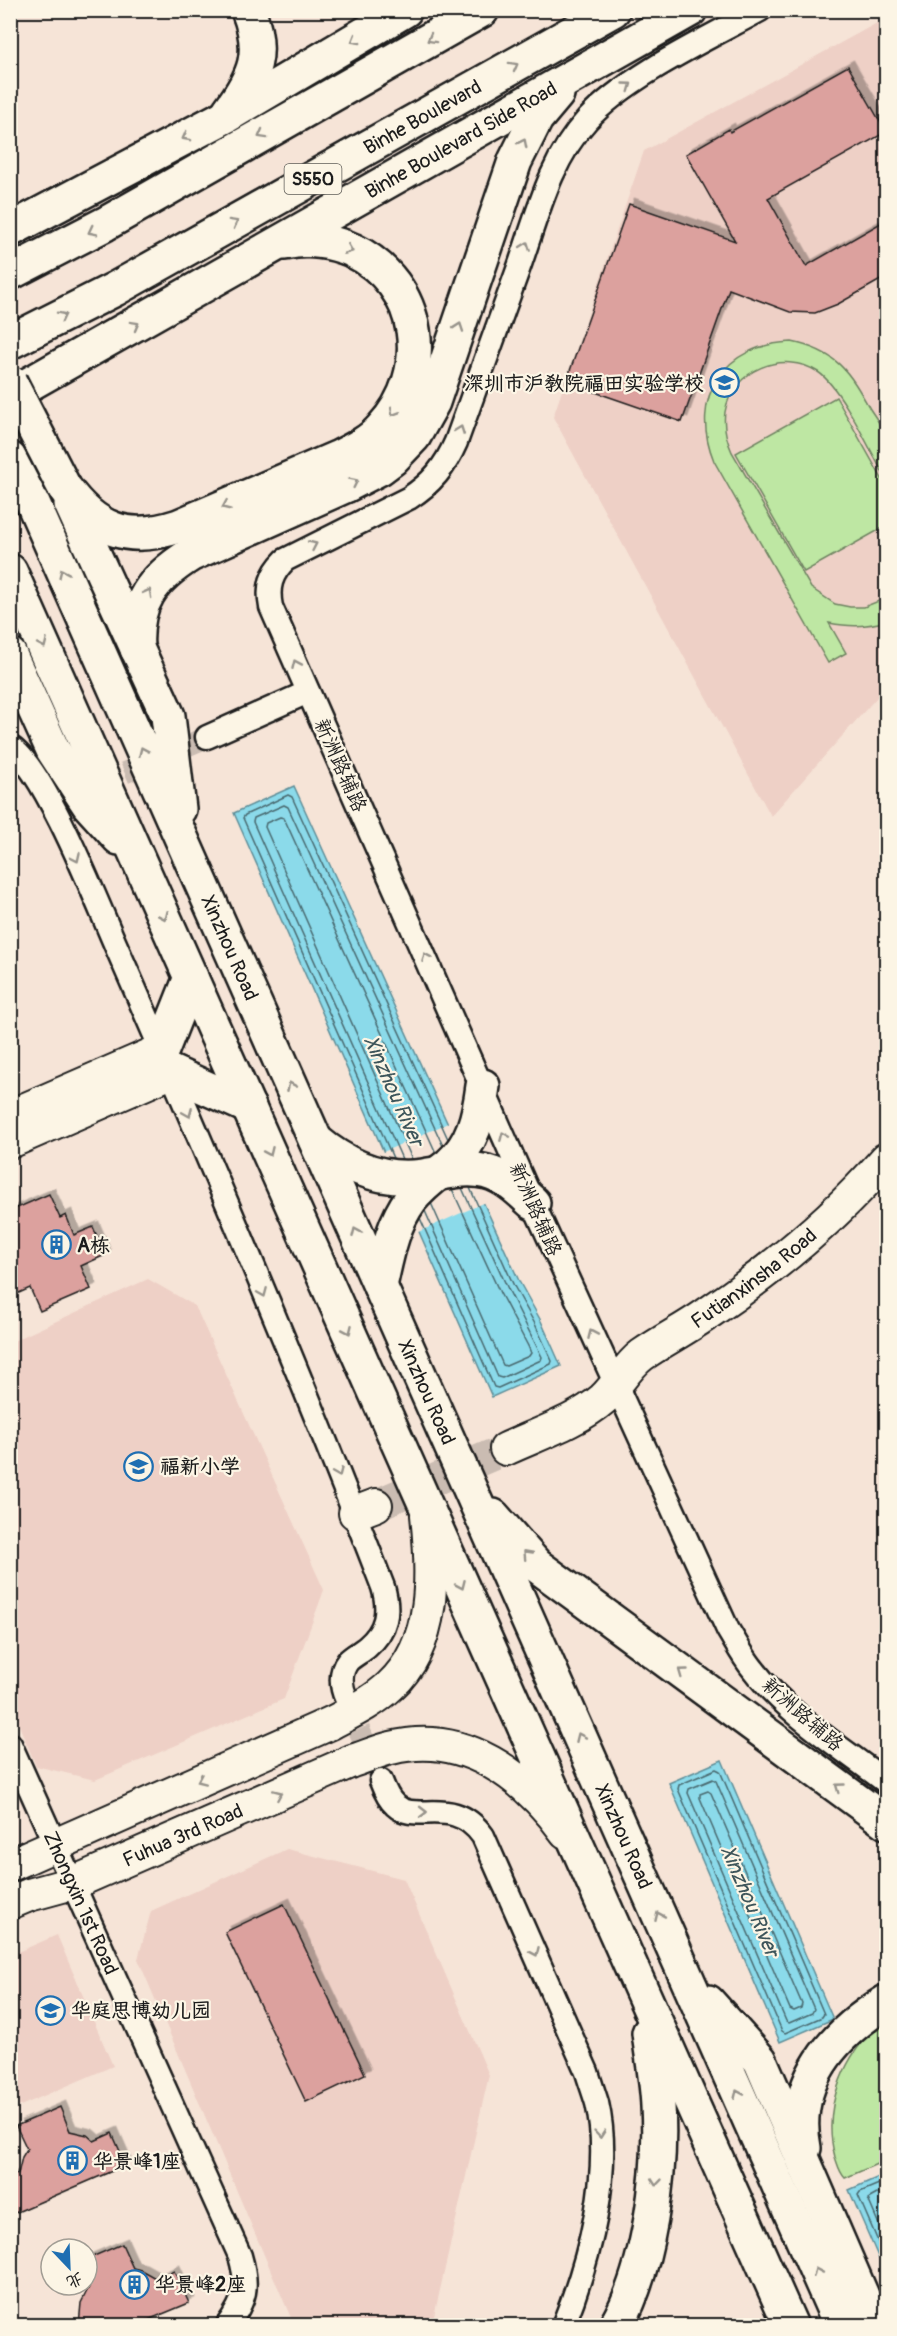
<svg xmlns="http://www.w3.org/2000/svg" width="897" height="2336" viewBox="0 0 897 2336" font-family="Pangolin,'LXGW WenKai TC',sans-serif">
<style>
.built{fill:#eed0c6}
.grass{fill:#bee7a3;stroke:#6d8260;stroke-width:1.5}
.water{fill:#8bdaea;stroke:#5f8e98;stroke-width:1.5}
.pier{fill:#f6e4d7}
.lines{fill:none;stroke-linecap:round;stroke-linejoin:round}
.shore{stroke:#48686e;stroke-width:1.5}
.building{fill:#dca19e;stroke:#1c1c1c;stroke-width:1.5;filter:url(#shadow)}
.street-tunnel{stroke:#cabcb2;stroke-width:22;stroke-dasharray:22 11;stroke-linecap:butt}
.secondary-tunnel{stroke:#cabcb2;stroke-width:32;stroke-dasharray:32 16;stroke-linecap:butt}
.street-casing{stroke:#1c1c1c;stroke-width:27}
.secondary-casing{stroke:#1c1c1c;stroke-width:36}
.primary-casing{stroke:#1c1c1c;stroke-width:38}
.highway-casing{stroke:#1c1c1c;stroke-width:38}
.street{stroke:#fcf5e5;stroke-width:22}
.secondary{stroke:#fcf5e5;stroke-width:32}
.primary{stroke:#fcf5e5;stroke-width:33}
.highway{stroke:#fcf5e5;stroke-width:33}
.primary-bridge-casing{stroke:#1c1c1c;stroke-width:38;stroke-linecap:butt}
.primary-bridge{stroke:#fcf5e5;stroke-width:33}
.oneway{stroke:#97938b}
.labels{text-anchor:middle;stroke-width:4.5;stroke-linejoin:round;paint-order:stroke}
.shield{fill:#fcf5e5;stroke:#5f5d58;stroke-width:1.5}
.shield-label{font-size:18px;font-weight:bold;fill:#1c1c1c}
.street-label{font-size:20px;fill:#1c1c1c;stroke:#fcf5e5}
.poi-label{font-size:20px;font-weight:bold;fill:#1c1c1c;stroke:#fcf5e5;text-anchor:start}
.water-label{font-size:21px;font-style:italic;fill:#3d555a;stroke:#fcf5e5}
</style>
<defs>
<filter id="shadow"><feDropShadow dx="5.5" dy="-5.5" stdDeviation="0" flood-color="#0004"/></filter>
</defs>
<rect width="100%" height="100%" fill="#f6e4d7"/>
<filter id="ink" filterUnits="userSpaceOnUse"><feTurbulence type="fractalNoise" baseFrequency=".0167" numOctaves="2"/><feDisplacementMap in="SourceGraphic" scale="12" xChannelSelector="R" yChannelSelector="G"/><feConvolveMatrix kernelMatrix="1 2 1 2 8 2 1 2 1" color-interpolation-filters="sRGB"/></filter>
<g filter="url(#ink)">
<path class="built" d="M886,18V687L771,816L553,417L644,151Z
M148,1279L195,1306L324,1590L284,1699L95,1780L36,1766L11,1706V1342Z
M287,1849L404,1879L489,2075L432,2325H294L138,1959L151,1911Z
M57,1935L113,2066L11,2110V1955Z"/>
<path class="grass" d="M792,342C836,351 849,371 870,409C875,417 883,427 886,437C890,449 887,467 886,479C871,452 841,387 818,372C783,349 732,370 725,412C723,426 726,439 732,452L811,588L835,604L850,607H864L886,598V621C865,627 850,627 829,623L846,653L828,663L714,461C688,397 724,344 792,342Z
M836,397L886,486V526L804,572L736,453Z
M886,2019V2160L845,2178C839,2172 838,2165 835,2157C821,2106 846,2049 886,2019Z"/>
<path class="water" d="M294,786L520,1283L541,1321L561,1366L492,1397L234,813Z
M722,1760L833,2019L780,2042L669,1783Z
M886,2174V2275L849,2190Z"/>
<path class="pier" d="M450,1122L486,1202L416,1233L381,1153Z"/>
<g class="lines">
<path class="shore" d="M393,1158L243,818L245,815L288,795L292,797L448,1139
M402,1159L253,822L254,818L284,805L288,807L443,1146
M412,1159L265,827L266,823L280,817L284,818L436,1153
M431,1203L503,1365L506,1366L529,1356L531,1353L528,1346L500,1293L452,1189
M425,1211L498,1377L502,1378L541,1360L542,1357L508,1289L462,1188
M420,1218L494,1387L498,1388L551,1364L552,1361L535,1324L514,1286L470,1188
M716,1769L720,1771L824,2014L822,2017L785,2033L782,2031L678,1789L679,1785Z
M713,1779L716,1781L814,2009L812,2013L789,2023L786,2021L688,1793L689,1789Z
M708,1791L711,1793L802,2004L801,2008L794,2011L790,2009L700,1798V1794Z
M886,2181L860,2192L858,2195L886,2260
M886,2189L868,2199L886,2241"/>
</g>
<path class="building" d="M848,66L886,132L768,198L806,266L886,220V277L838,304L815,313L790,312L729,289L682,422L566,382L629,204L735,241L686,154L729,129L730,132Z
M49,1194L60,1218L66,1215L74,1235L93,1227L105,1255L81,1266L91,1289L40,1311L30,1288L10,1297V1211Z
M284,1904L365,2074L306,2102L225,1932Z
M60,2107L70,2131L87,2135L94,2141L112,2133L126,2165L10,2215V2177L18,2174L22,2157L27,2149L16,2126Z
M122,2244L133,2268L141,2270L157,2279L174,2271L189,2303L136,2325H79L81,2303L89,2287L87,2281V2259Z"/>
<g class="lines">
<path class="street-tunnel" d="M64,799L207,737
M346,1699L381,1781"/>
<path class="secondary-tunnel" d="M376,1505L506,1449"/>
<defs>
<g id="street">
<path d="M760,10C707,39 627,76 587,120C550,160 537,216 519,267C498,325 477,384 456,442C445,467 432,483 409,498L285,560C271,574 267,587 271,607L533,1203L728,1630C736,1643 743,1657 753,1669C788,1715 841,1747 886,1782"/>
<path d="M207,737L308,692"/>
<path d="M10,747C44,767 98,905 116,946C209,1158 300,1371 383,1587C390,1611 387,1630 367,1647C361,1652 353,1656 348,1661C339,1672 341,1687 346,1698"/>
<path id="s1" d="M10,1744L240,2256C249,2287 246,2299 227,2326"/>
<path d="M381,1781C384,1789 388,1799 395,1805C416,1825 453,1794 483,1836L587,2072C590,2082 594,2093 597,2103C613,2172 589,2261 563,2326"/>
</g>
<g id="secondary">
<path d="M10,1116L162,1050"/>
<path d="M10,1142L171,1072"/>
<path id="s2" d="M506,1449C536,1435 578,1421 603,1399C617,1386 627,1366 642,1355C662,1341 684,1330 704,1316C771,1271 833,1220 886,1159"/>
<path d="M355,1513L376,1505"/>
<path d="M10,1865L331,1723C352,1712 373,1702 390,1686C437,1643 433,1572 427,1515"/>
<path id="s3" d="M10,1903L29,1895L73,1883L352,1761C365,1757 378,1751 391,1748C464,1729 525,1776 566,1832"/>
</g>
<g id="primary">
<path d="M229,111C255,76 265,53 248,10"/>
<path d="M10,230L226,116L405,10"/>
<path id="s4" d="M10,395L690,10"/>
<path id="s5" d="M10,459L32,501L841,2326"/>
<path d="M64,487C95,530 127,543 179,526L337,458C353,450 370,442 382,428C434,372 423,284 352,250C332,241 307,238 285,243"/>
<path d="M71,504L168,716L179,809"/>
<path d="M10,571L791,2326"/>
<path d="M137,649C134,602 152,579 190,555L345,486L380,468L392,459L414,436L433,402L515,161L536,119L557,94"/>
<path d="M10,655L53,750L89,805L119,838"/>
<path d="M162,1050L191,977"/>
<path d="M171,1072L249,1107"/>
<path d="M316,1141C347,1167 382,1182 423,1176C443,1173 467,1166 487,1172C506,1177 520,1191 533,1203"/>
<path d="M380,1286C387,1255 392,1225 411,1199C422,1185 435,1176 449,1165C473,1144 479,1116 483,1086"/>
<path d="M493,1516L536,1565L886,1822"/>
<path d="M708,2002L760,2060L875,2326"/>
<path d="M804,2148C791,2081 834,2034 886,2002"/>
<path d="M616,2326C649,2269 662,2172 658,2106C657,2082 652,2057 649,2033"/>
</g>
<g id="highway">
<path d="M10,273L105,224L482,10"/>
<path id="s6" d="M10,342L115,289L613,10"/>
</g>
</defs>
<use href="#street" class="street-casing"/>
<use href="#secondary" class="secondary-casing"/>
<use href="#primary" class="primary-casing"/>
<use href="#highway" class="highway-casing"/>
<use href="#street" class="street"/>
<use href="#secondary" class="secondary"/>
<use href="#primary" class="primary"/>
<use href="#highway" class="highway"/>
<defs>
<path id="primary-bridge" d="M10,382L64,487"/>
</defs>
<use href="#primary-bridge" class="primary-bridge-casing"/>
<use href="#primary-bridge" class="primary-bridge"/>
</g>
<defs><path id="oneway-chevron" d="M-2-3.5L2.5 0L-2 3.5" fill="none" stroke-width="1.6" stroke-linecap="round" stroke-linejoin="round" transform="scale(1.5)"/></defs>
<g class="oneway">
<use href="#oneway-chevron" transform="translate(431 39) rotate(151)"/>
<use href="#oneway-chevron" transform="translate(355 40) rotate(150)"/>
<use href="#oneway-chevron" transform="translate(514 66) rotate(-29)"/>
<use href="#oneway-chevron" transform="translate(628 86) rotate(-36)"/>
<use href="#oneway-chevron" transform="translate(262 135) rotate(151)"/>
<use href="#oneway-chevron" transform="translate(186 137) rotate(152)"/>
<use href="#oneway-chevron" transform="translate(523 143) rotate(-63)"/>
<use href="#oneway-chevron" transform="translate(234 223) rotate(-29)"/>
<use href="#oneway-chevron" transform="translate(92 231) rotate(153)"/>
<use href="#oneway-chevron" transform="translate(526 246) rotate(-70)"/>
<use href="#oneway-chevron" transform="translate(349 250) rotate(22)"/>
<use href="#oneway-chevron" transform="translate(62 316) rotate(-27)"/>
<use href="#oneway-chevron" transform="translate(135 325) rotate(-29)"/>
<use href="#oneway-chevron" transform="translate(459 327) rotate(-71)"/>
<use href="#oneway-chevron" transform="translate(394 412) rotate(122)"/>
<use href="#oneway-chevron" transform="translate(460 430) rotate(-70)"/>
<use href="#oneway-chevron" transform="translate(354 482) rotate(-26)"/>
<use href="#oneway-chevron" transform="translate(226 506) rotate(157)"/>
<use href="#oneway-chevron" transform="translate(313 545) rotate(-25)"/>
<use href="#oneway-chevron" transform="translate(63 573) rotate(-114)"/>
<use href="#oneway-chevron" transform="translate(148 593) rotate(-61)"/>
<use href="#oneway-chevron" transform="translate(43 644) rotate(66)"/>
<use href="#oneway-chevron" transform="translate(296 664) rotate(-114)"/>
<use href="#oneway-chevron" transform="translate(143 751) rotate(-114)"/>
<use href="#oneway-chevron" transform="translate(76 858) rotate(65)"/>
<use href="#oneway-chevron" transform="translate(164 916) rotate(66)"/>
<use href="#oneway-chevron" transform="translate(426 957) rotate(-114)"/>
<use href="#oneway-chevron" transform="translate(291 1086) rotate(-114)"/>
<use href="#oneway-chevron" transform="translate(188 1113) rotate(67)"/>
<use href="#oneway-chevron" transform="translate(504 1136) rotate(-113)"/>
<use href="#oneway-chevron" transform="translate(269 1152) rotate(66)"/>
<use href="#oneway-chevron" transform="translate(356 1232) rotate(-114)"/>
<use href="#oneway-chevron" transform="translate(263 1293) rotate(67)"/>
<use href="#oneway-chevron" transform="translate(348 1330) rotate(66)"/>
<use href="#oneway-chevron" transform="translate(592 1334) rotate(-114)"/>
<use href="#oneway-chevron" transform="translate(338 1473) rotate(67)"/>
<use href="#oneway-chevron" transform="translate(527 1554) rotate(-133)"/>
<use href="#oneway-chevron" transform="translate(461 1585) rotate(66)"/>
<use href="#oneway-chevron" transform="translate(682 1672) rotate(-144)"/>
<use href="#oneway-chevron" transform="translate(580 1737) rotate(-114)"/>
<use href="#oneway-chevron" transform="translate(201 1780) rotate(156)"/>
<use href="#oneway-chevron" transform="translate(839 1787) rotate(-144)"/>
<use href="#oneway-chevron" transform="translate(278 1794) rotate(-24)"/>
<use href="#oneway-chevron" transform="translate(423 1812)"/>
<use href="#oneway-chevron" transform="translate(659 1916) rotate(-114)"/>
<use href="#oneway-chevron" transform="translate(535 1952) rotate(66)"/>
<use href="#oneway-chevron" transform="translate(738 2094) rotate(-114)"/>
<use href="#oneway-chevron" transform="translate(600 2134) rotate(85)"/>
<use href="#oneway-chevron" transform="translate(656 2182) rotate(96)"/>
<use href="#oneway-chevron" transform="translate(817 2272) rotate(-114)"/>
</g>
</g>
<defs>
<symbol id="school-ring" viewBox="-11 -11 22 22"><circle r="9.5" fill="#fcf5e5" stroke="#1f6fb2" stroke-width="1.5"/><path d="M0-5L7-2L0 1L-7-2ZM-4 1L0 2.5L4 1V4Q0 6-4 4Z" fill="#1f6fb2"/></symbol>
<symbol id="building-ring" viewBox="-11 -11 22 22"><circle r="9.5" fill="#fcf5e5" stroke="#1f6fb2" stroke-width="1.5"/><path d="M-4-6H4V6H1V3H-1V6H-4ZM-2.5-4.3h1.7v1.8h-1.7ZM.8-4.3h1.7v1.8H.8ZM-2.5-1h1.7V.8h-1.7ZM.8-1h1.7V.8H.8Z" fill="#1f6fb2"/></symbol>
</defs>
<g fill-rule="evenodd">
<use href="#school-ring" x="708" y="366" width="33" height="33"/>
<use href="#building-ring" x="40" y="1228" width="33" height="33"/>
<use href="#school-ring" x="122" y="1450" width="33" height="33"/>
<use href="#school-ring" x="34" y="1994" width="33" height="33"/>
<use href="#building-ring" x="56" y="2144" width="33" height="33"/>
<use href="#building-ring" x="118" y="2268" width="33" height="33"/>
</g>
<g class="labels">
<rect class="shield" x="284.5" y="164" width="57" height="30" rx="4.5"/>
<g class="shield-label">
<text x="313" y="185">S550</text>
</g>
<g class="street-label">
<text dy="7" stroke="none"><textPath href="#s6" startOffset="470">Binhe Boulevard</textPath></text>
<text dy="7" stroke="none"><textPath href="#s4" startOffset="518">Binhe Boulevard Side Road</textPath></text>
<text transform="translate(341 765) rotate(66)" y="7">新洲路辅路</text>
<text dy="7" stroke="none"><textPath href="#s5" startOffset="536">Xinzhou Road</textPath></text>
<text transform="translate(536 1209) rotate(66)" y="7">新洲路辅路</text>
<text dy="7" stroke="none"><textPath href="#s2" startOffset="304">Futianxinsha Road</textPath></text>
<text dy="7" stroke="none"><textPath href="#s5" startOffset="1022">Xinzhou Road</textPath></text>
<text transform="translate(803 1714) rotate(41)" y="7">新洲路辅路</text>
<text dy="7" stroke="none"><textPath href="#s3" startOffset="186">Fuhua 3rd Road</textPath></text>
<text dy="7" stroke="none"><textPath href="#s5" startOffset="1508">Xinzhou Road</textPath></text>
<text dy="7" stroke="none"><textPath href="#s1" startOffset="174">Zhongxin 1st Road</textPath></text>
</g>
<g class="poi-label">
<text x="704" y="390" text-anchor="end">深圳市沪教院福田实验学校</text>
<text x="77" y="1252">A栋</text>
<text x="160" y="1473">福新小学</text>
<text x="71" y="2017">华庭思博幼儿园</text>
<text x="93" y="2168">华景峰1座</text>
<text x="155" y="2291">华景峰2座</text>
</g>
<g class="water-label">
<text transform="translate(394 1091) rotate(66)" y="7">Xinzhou River</text>
<text transform="translate(750 1901) rotate(67)" y="7">Xinzhou River</text>
</g>
</g>
<rect width="897" height="2336" fill="none" stroke="#fcf5e5" stroke-width="36"/>
<rect x="18" y="18" width="861" height="2300" fill="none" stroke="#1c1c1c" stroke-width="2" filter="url(#ink)"/>
<g transform="translate(69 2267) rotate(157)"><circle r="28" fill="#fcf5e5" stroke="#a29e95" stroke-width="1.5"/>
<path d="M0-4.5L10 22L0 15L-10 22Z" fill="#1f6fb2"/>
<text y="-9" font-size="16" font-weight="bold" text-anchor="middle" fill="#1c1c1c">北</text>
</g>
</svg>
